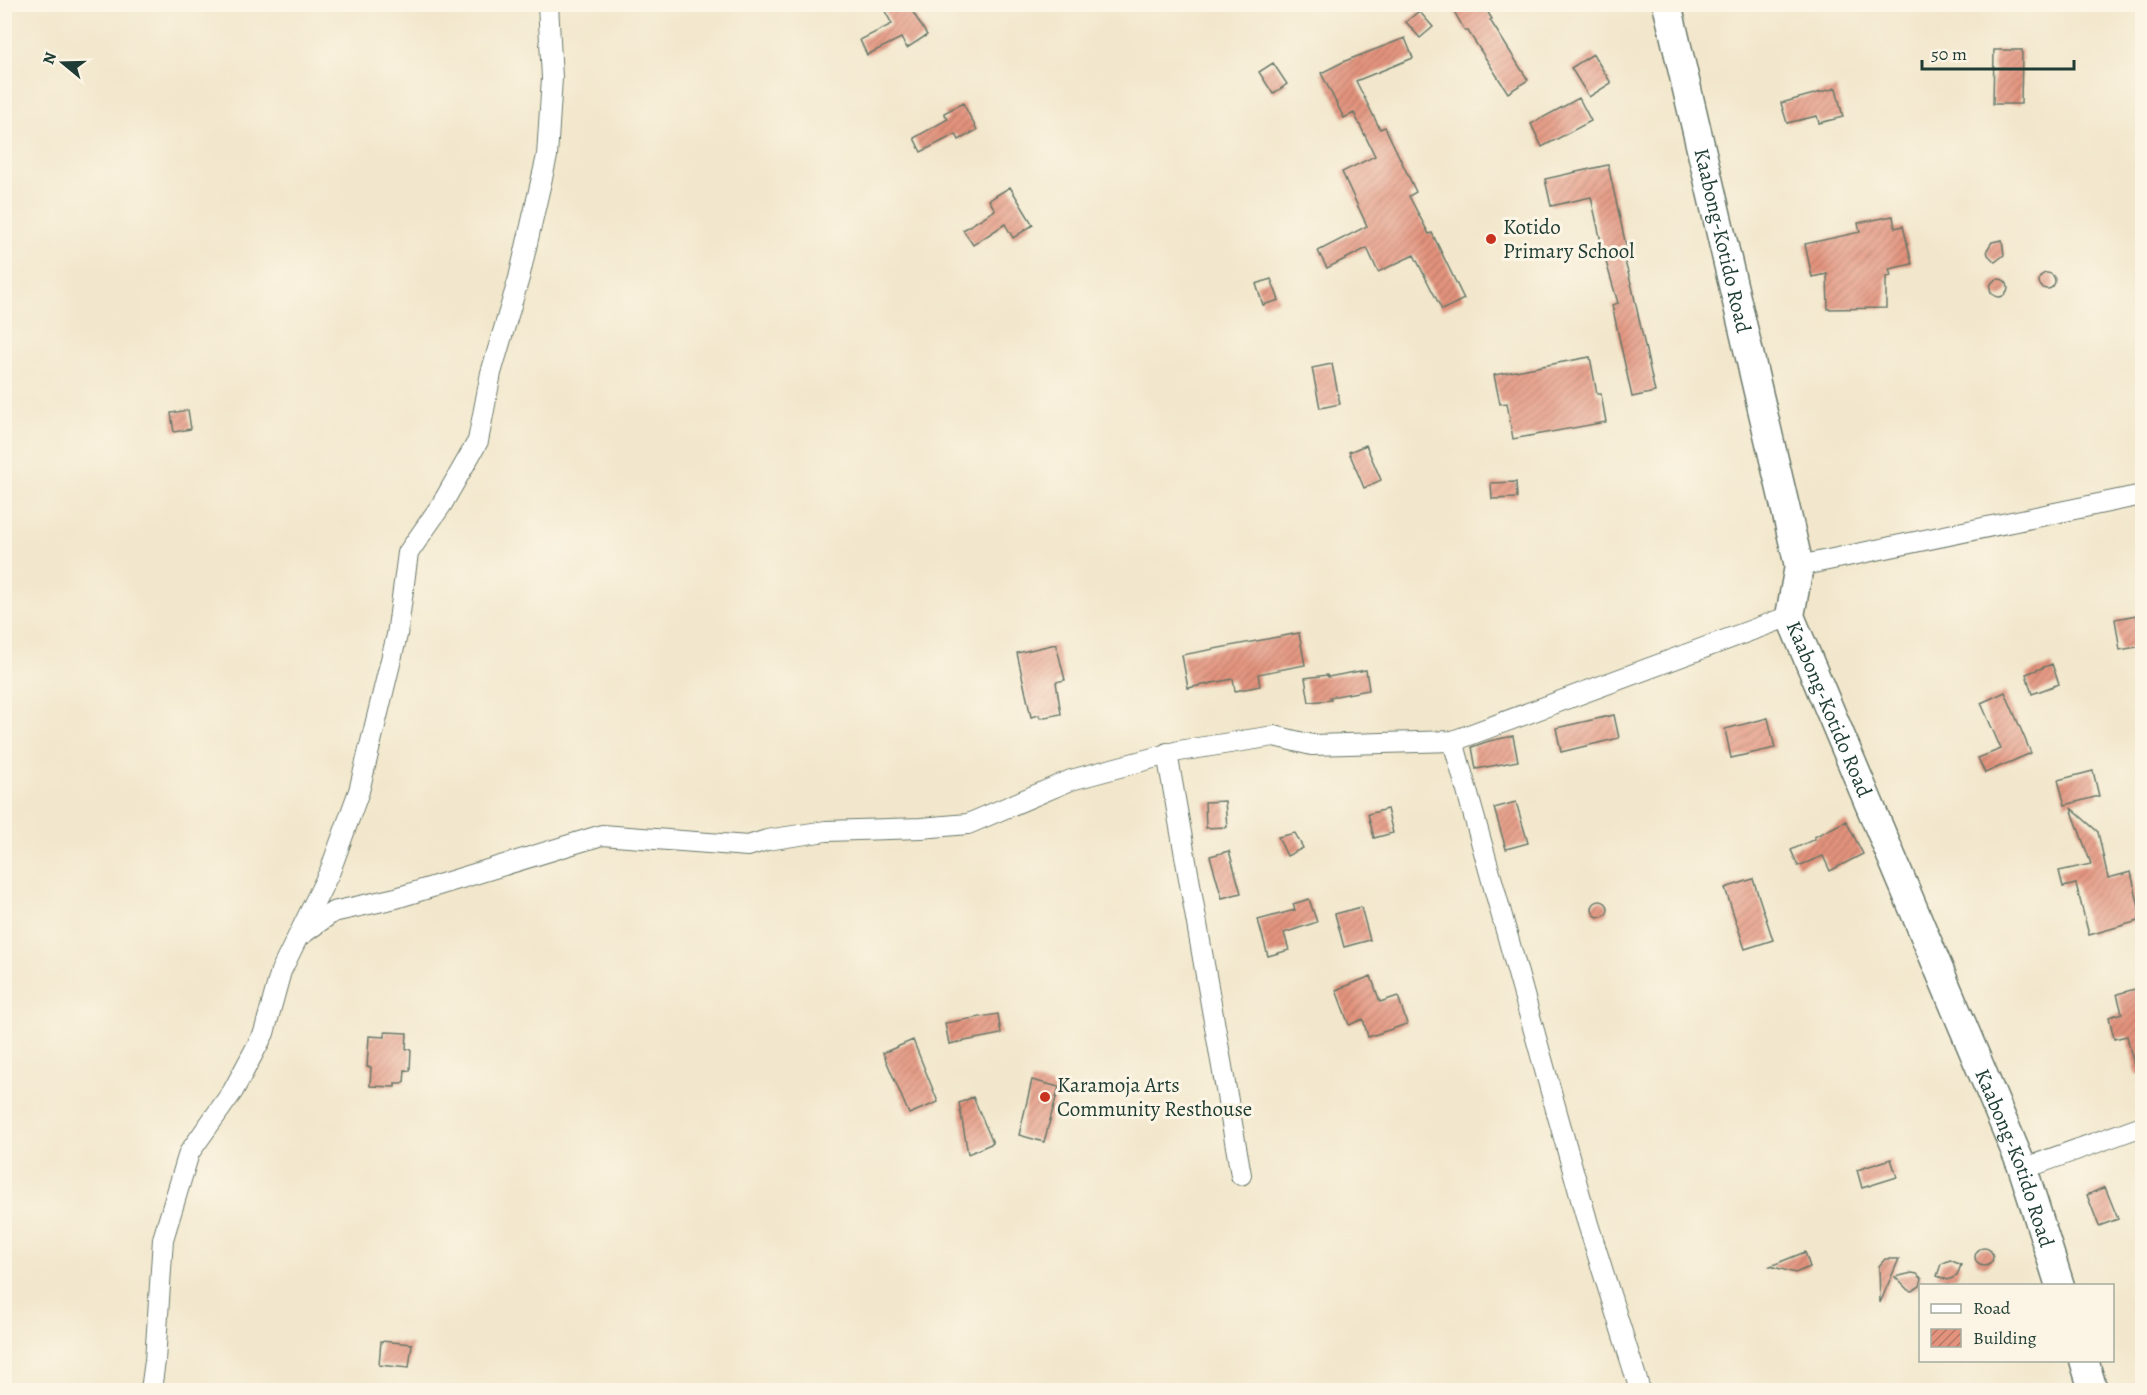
<svg xmlns="http://www.w3.org/2000/svg" width="2147" height="1395" viewBox="0 0 2147 1395" font-family="Alegreya,serif">
<style>
.building{fill:url(#building-hatch)}
.lines{fill:none;stroke-linecap:round;stroke-linejoin:round}
.street-casing{stroke:#697869;stroke-width:22}
.secondary-casing{stroke:#697869;stroke-width:31}
.street{stroke:#fff;stroke-width:20}
.secondary{stroke:#fff;stroke-width:28}
.poi-dot{fill:#c8321e;stroke:#fcf5e5;stroke-width:2}
.labels{text-anchor:middle;stroke-width:6;stroke-linejoin:round;paint-order:stroke}
.poi-label{font-size:21px;fill:#1f3d34;stroke:#fcf5e5;text-anchor:start}
.street-label{font-size:21px;fill:#1f3d34;stroke:#fcf5e5}
</style>
<defs>
<pattern id="building-hatch" width="6" height="6" patternUnits="userSpaceOnUse" patternTransform="scale(1.5)"><rect width="6" height="6" fill="#e3937d"/><path d="M-1 1l2-2M0 6l6-6M5 7l2-2" fill="none" stroke="#b77967"/></pattern>
</defs>
<rect width="100%" height="100%" fill="#fcf5e5"/>
<filter id="ink" filterUnits="userSpaceOnUse"><feTurbulence type="fractalNoise" baseFrequency=".0167" numOctaves="2"/><feDisplacementMap in="SourceGraphic" scale="12" xChannelSelector="R" yChannelSelector="G"/><feConvolveMatrix kernelMatrix="1 2 1 2 8 2 1 2 1" color-interpolation-filters="sRGB"/></filter>
<filter id="wash" filterUnits="userSpaceOnUse"><feTurbulence type="fractalNoise" baseFrequency=".008" numOctaves="4" result="noise"/><feDisplacementMap in="SourceGraphic" scale="24" xChannelSelector="R" yChannelSelector="G"/><feGaussianBlur stdDeviation="1.35" result="paint"/><feColorMatrix in="noise" values="0 0 0 0 0 0 0 0 0 0 0 0 0 0 0 0 0 1.4 0 .05"/><feComposite in="paint" operator="in"/></filter>
<g filter="url(#wash)">
<rect width="100%" height="100%" fill="#f2e7cc"/>
<g id="blocks">
<path class="building" d="M881,4H908L927,35L907,48L901,38L867,55L860,40L892,24Z
M1450,4H1483L1492,19L1490,20L1528,80L1508,93L1468,31H1465Z
M1419,11L1433,27L1420,38L1406,22Z
M1405,38L1413,58L1356,81L1380,129L1385,127L1416,192L1409,196L1429,234L1432,233L1464,299L1442,310L1414,255L1378,272L1367,248L1327,268L1318,251L1367,226L1342,172L1375,156L1354,113L1344,118L1321,73L1345,61Z
M1994,50H2022L2021,104H1993Z
M1593,54L1611,83L1589,97L1571,68Z
M1273,63L1287,84L1273,94L1259,72Z
M1836,88L1843,117L1819,123L1817,116L1787,123L1781,103Z
M1579,98L1591,121L1542,147L1531,124Z
M963,103L977,130L959,140L956,134L921,152L914,138L948,119L944,113Z
M1608,165L1627,250L1622,251L1632,287L1655,392L1632,397L1612,305L1618,303L1604,255L1591,197L1551,206L1545,179Z
M1010,187L1033,225L1013,238L1005,224L973,245L963,230L995,210L989,200Z
M1893,216L1895,228L1903,226L1912,264L1889,269L1891,276L1886,277V308L1828,309L1827,274L1812,277L1805,244L1860,232L1858,223Z
M2002,240L2004,255L1995,262L1988,255L1987,250L1992,242Z
M2039 281a8 8 0 1 1 16 0a8 8 0 1 1-16 0Z
M1990 288a9 9 0 1 1 18 0a9 9 0 1 1-18 0Z
M1271,279L1279,300L1263,305L1256,284Z
M1590,357L1597,394H1601L1606,422L1513,439L1507,403L1500,404L1494,375Z
M1332,364L1340,404L1320,408L1312,368Z
M188,410L191,429L174,432L171,413Z
M1366,445L1381,480L1364,488L1349,452Z
M1516,482L1517,498L1492,499L1491,483Z
M2142,614V646L2120,650L2115,619Z
M1299,633L1305,665L1258,674L1260,686L1235,691L1233,679L1188,688L1182,655Z
M1056,644L1065,680L1056,682L1061,714L1040,718L1039,715L1031,717L1017,653Z
M2052,664L2059,684L2032,694L2026,674Z
M1366,670L1369,690L1330,697L1331,700L1309,702L1305,678L1327,675L1328,677Z
M2005,692L2031,753L1985,773L1978,758L2001,749L1981,703Z
M1614,715L1619,738L1561,752L1556,728Z
M1768,718L1775,748L1731,758L1725,729Z
M1513,736L1518,761L1476,769L1472,747L1489,741Z
M2093,771L2099,796L2065,805L2058,780Z
M1225,801L1227,827L1206,828L1205,802Z
M1516,802L1528,843L1506,849L1494,808Z
M2071,808L2098,832L2108,878L2131,872L2142,920L2089,935L2076,884L2063,887L2059,871L2091,864Z
M1387,809L1393,833L1374,838L1368,814Z
M1846,821L1863,854L1830,871L1823,856L1798,866L1791,850L1815,839L1814,837Z
M1295,833L1303,848L1287,856L1278,837Z
M1229,851L1241,893L1222,898L1210,856Z
M1753,879L1773,940L1745,949L1725,888Z
M1309,899L1317,922L1284,933L1289,950L1268,956L1258,920L1295,910L1293,904Z
M1592 909a8 8 0 1 1 16 0a8 8 0 1 1-16 0Z
M1361,907L1370,940L1344,947L1335,914Z
M1371,976L1380,1002L1398,996L1407,1024L1368,1037L1363,1019L1349,1025L1336,990Z
M2142,987V1074H2136L2127,1036L2114,1039L2109,1017L2122,1013L2117,994Z
M998,1014L1001,1034L949,1044L945,1023Z
M385,1032L407,1033L406,1049H411L410,1071L405,1070L404,1083H395V1087L370,1086L371,1067H367L369,1036L385,1037Z
M913,1040L938,1102L909,1114L883,1053Z
M1032,1080L1059,1087L1044,1142L1019,1135Z
M973,1097L993,1143L968,1154L959,1103Z
M1891,1159L1897,1177L1862,1188L1857,1170Z
M2105,1187L2118,1219L2099,1226L2087,1195Z
M1975 1257a9 9 0 1 1 18 0a9 9 0 1 1-18 0Z
M1805,1252L1810,1267L1795,1273L1770,1266Z
M1885,1259H1899L1880,1303L1879,1266Z
M1950,1260L1961,1265L1957,1276L1948,1280L1937,1276L1941,1264Z
M1912,1273L1917,1274L1922,1279L1920,1286L1912,1291L1908,1290L1895,1277Z
M381,1341L412,1344L409,1368L379,1365Z"/>
</g>
</g>
<g filter="url(#ink)">
<use href="#blocks" fill-opacity="0" stroke="#697869" stroke-width="1.5"/>
<g class="lines">
<defs>
<path id="street" d="M1799,566L2142,495
M1167,753L1241,1175
M301,935L333,912L396,898L602,835L748,846L767,840L826,831L921,828L968,824L1071,780L1179,751L1274,736L1312,745L1453,741
M2023,1169L2142,1126
M151,1390L155,1361L163,1239L189,1153L233,1091L264,1033L281,971L330,871L359,791L397,635L408,553L442,504L478,441L491,373L519,278L547,156L552,78L548,4
M1640,1390L1588,1224L1453,741L1790,616"/>
<g id="secondary">
<path id="s1" d="M1667,4L1799,566L1790,616L2023,1169L2060,1286"/>
<path d="M2084,1360L2093,1390"/>
</g>
</defs>
<use href="#street" class="street-casing"/>
<use href="#secondary" class="secondary-casing"/>
<use href="#street" class="street"/>
<use href="#secondary" class="secondary"/>
</g>
</g>
<g class="poi-dot">
<circle cx="1491" cy="239" r="6"/>
<circle cx="1045" cy="1097" r="6"/>
</g>
<g class="labels">
<g class="poi-label">
<text x="1503" y="234">Kotido<tspan x="1503" dy="24">Primary School</tspan></text>
<text x="1057" y="1092">Karamoja Arts<tspan x="1057" dy="24">Community Resthouse</tspan></text>
</g>
<g class="street-label">
<text dy="7" stroke="none"><textPath href="#s1" startOffset="243">Kaabong-Kotido Road</textPath></text>
<text dy="7" stroke="none"><textPath href="#s1" startOffset="729">Kaabong-Kotido Road</textPath></text>
<text dy="7" stroke="none"><textPath href="#s1" startOffset="1215">Kaabong-Kotido Road</textPath></text>
</g>
</g>
<rect width="2147" height="1395" fill="none" stroke="#fcf5e5" stroke-width="24"/>
<rect x="1919" y="1284" width="195" height="78" fill="#fcf5e5" stroke="#a4ab9e" stroke-width="1.5"/>
<rect x="1931" y="1304" width="30" height="9" fill="#ffffff" stroke="#a4ab9e" stroke-width="1.5"/>
<text x="1973" y="1314" font-size="18" fill="#1f3d34">Road</text>
<rect x="1931" y="1329" width="30" height="18" fill="url(#building-hatch)" stroke="#a4ab9e" stroke-width="1.5"/>
<text x="1973" y="1344" font-size="18" fill="#1f3d34">Building</text>
<g transform="translate(63 63) rotate(289)" stroke="#fcf5e5" stroke-width="4.5" paint-order="stroke">
<path d="M0-4.5L10 22L0 15L-10 22Z" fill="#1f3d34"/>
<text y="-9" font-size="16" font-weight="bold" text-anchor="middle" fill="#1f3d34">N</text>
</g>
<path d="M1922 60v9h152v-9" fill="none" stroke="#1f3d34" stroke-width="3"/>
<text x="1931" y="60" font-size="18" fill="#1f3d34" stroke="#fcf5e5" stroke-width="4.5" paint-order="stroke">50 m</text>
</svg>
